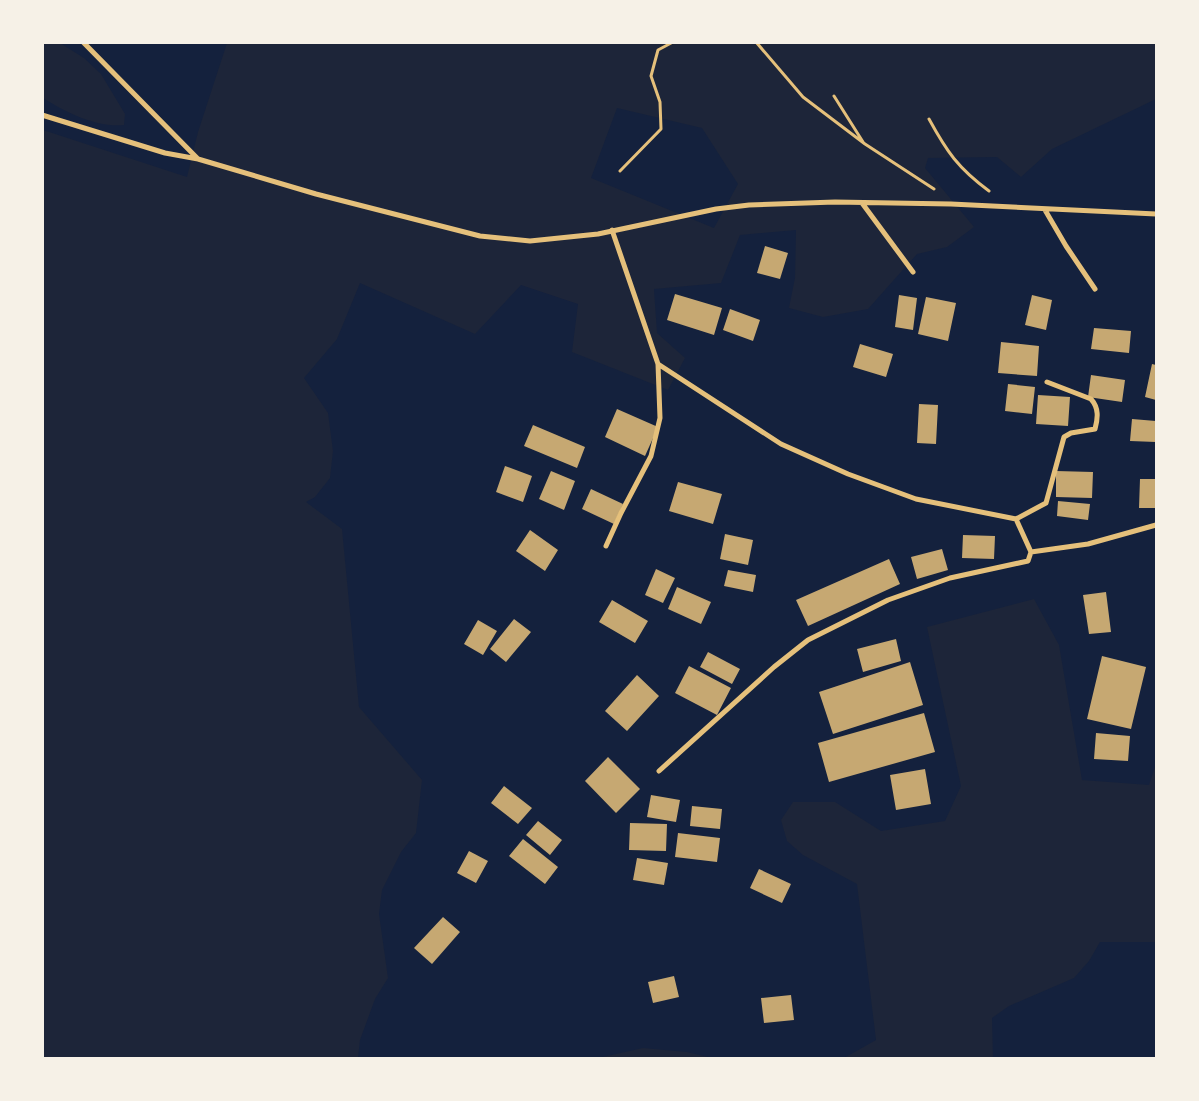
<svg xmlns="http://www.w3.org/2000/svg" width="1199" height="1101" viewBox="0 0 1199 1101" font-family="'Fira Sans',sans-serif">
<style>
.green{fill:#1d2539;fill-rule:evenodd}
.building{fill:#c6a872}
.lines{fill:none;stroke-linecap:round;stroke-linejoin:round}
.path{stroke:#e5c07b;stroke-width:3}
.minor{stroke:#e5c07b;stroke-width:5}
</style>
<rect width="100%" height="100%" fill="#14213d"/>
<path class="green" d="M42,43H60L84,58L101,74L125,114L124,125C97,128 65,112 43,98Z
M227,43H1156V99L1052,149L1021,177L997,157L928,158L925,168L974,227L947,247L917,254L868,309L823,317L789,308L795,278L796,230L740,235L721,283L654,289L657,333L685,358L668,390L572,352L578,304L521,285L475,334L360,283L337,339L304,378L328,413L333,451L330,478L315,497L306,502L342,529L359,707L422,780L416,833L401,852L382,890L379,914L388,978L375,999L360,1040L358,1058H43V130L187,177L198,132ZM617,108L702,128L738,184L714,228L591,178Z
M1034,599L1059,645L1082,780L1149,785L1156,764V942H1100L1089,961L1074,978L1009,1006L992,1018L993,1058H844L876,1040L857,884L803,855L787,841L781,820L793,802H835L881,831L945,821L961,786L927,627Z
M643,1048L687,1052L712,1058H598Z"/>
<path class="building" d="M765,246L788,253L780,279L757,273Z
M675,294L722,308L714,335L667,320Z
M899,295L917,298L913,330L895,327Z
M1032,295L1052,300L1046,330L1025,325Z
M926,297L956,303L948,341L918,334Z
M730,309L760,320L753,341L723,330Z
M1094,328L1131,331L1129,353L1091,349Z
M1001,342L1039,346L1037,376L998,373Z
M860,344L893,354L886,377L853,367Z
M1152,364L1156,365V400L1145,397Z
M1091,375L1125,380L1122,402L1088,397Z
M1008,384L1035,387L1032,414L1005,411Z
M1038,395L1070,397L1068,426L1036,424Z
M919,404L938,405L936,444L917,443Z
M617,409L658,427L645,456L605,437Z
M1132,419L1156,421V442L1130,441Z
M533,425L585,447L577,468L524,446Z
M505,466L532,476L523,502L496,492Z
M551,471L575,481L564,510L539,499Z
M1056,471L1093,472L1092,498L1056,497Z
M1140,479H1156V508H1139Z
M678,482L722,494L713,524L669,511Z
M591,489L623,504L614,524L582,509Z
M1058,501L1090,504L1088,520L1057,516Z
M530,530L558,550L545,571L516,551Z
M725,534L753,540L748,565L720,559Z
M963,535L995,536L994,559L962,558Z
M942,549L948,570L917,579L911,557Z
M889,559L900,584L808,626L796,600Z
M656,569L675,578L663,603L645,595Z
M728,570L756,575L753,592L724,586Z
M677,587L711,602L701,624L668,609Z
M1106,592L1111,632L1089,634L1083,595Z
M612,600L648,621L635,643L599,622Z
M514,619L531,632L506,662L490,649Z
M478,620L497,631L483,655L464,644Z
M896,639L901,661L863,672L857,649Z
M708,652L740,669L732,684L700,667Z
M1102,656L1146,667L1131,729L1087,719Z
M910,662L923,705L833,734L819,692Z
M689,666L731,688L717,715L675,693Z
M637,675L659,696L627,731L605,711Z
M924,713L935,752L829,782L818,743Z
M1096,733L1130,736L1128,761L1094,759Z
M608,757L640,789L616,813L585,781Z
M925,769L931,804L896,810L890,775Z
M504,786L532,808L518,824L491,803Z
M651,795L680,800L676,822L647,817Z
M692,806L722,809L720,829L690,826Z
M538,821L562,840L550,855L526,835Z
M630,823L667,824L666,851L629,850Z
M678,833L720,838L717,862L675,857Z
M523,839L558,867L545,884L509,856Z
M469,851L488,861L476,883L457,873Z
M637,858L668,863L664,885L633,880Z
M759,869L791,884L782,903L750,888Z
M443,917L460,932L432,964L414,948Z
M674,976L679,997L653,1003L648,982Z
M791,995L794,1020L764,1023L761,998Z"/>
<g class="lines">
<path class="path" d="M756,42L803,97L865,144L934,189
M834,96L863,142
M929,119C947,152 958,168 989,191
M620,171L661,129L660,102L651,76L658,50L673,42"/>
<path class="minor" d="M83,42L198,159L316,194L480,236L530,241L598,234L716,209L749,205L835,202L951,204L1156,214
M42,115L165,153L198,159
M862,203L913,272
M1045,210L1066,246L1095,289
M658,364L781,444L848,474L916,499L1016,519
M606,546L621,513L651,456L660,418L658,364L612,230
M1031,552L1088,544L1156,525
M659,771L774,667L808,640L888,600L950,578L1028,561L1031,552L1016,519L1046,503L1064,437L1071,433L1095,429C1098,418 1099,408 1091,399L1047,382"/>
</g>
<rect width="1199" height="1101" fill="none" stroke="#f6f1e7" stroke-width="88"/>
</svg>
